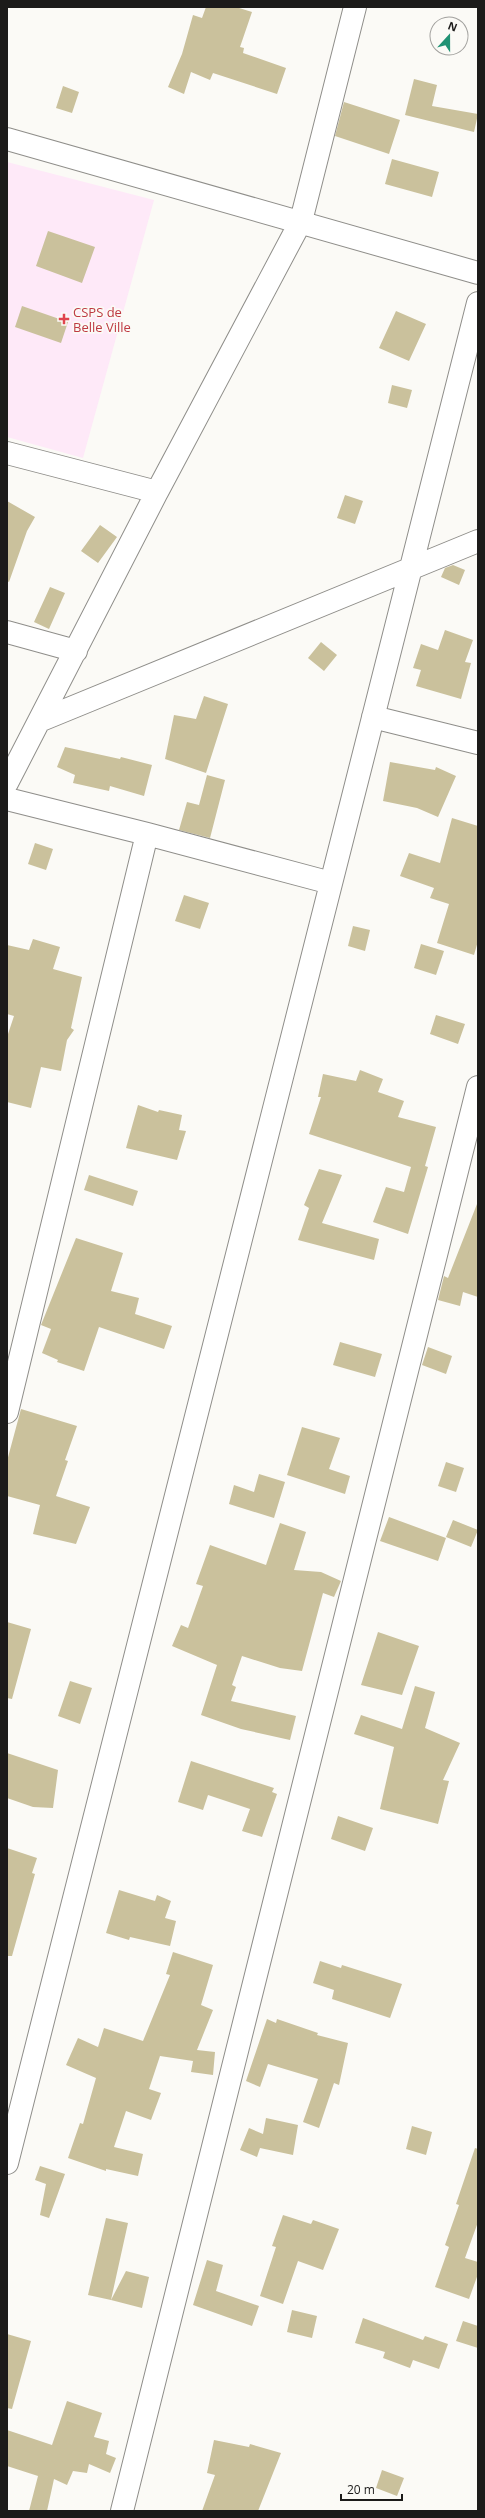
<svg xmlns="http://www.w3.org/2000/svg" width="485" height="2518" viewBox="0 0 485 2518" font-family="'Open Sans',sans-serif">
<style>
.medical{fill:#fee9f8}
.building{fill:#cac19c}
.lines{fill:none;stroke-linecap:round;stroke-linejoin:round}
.minor-casing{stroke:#8f8e8a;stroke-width:24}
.minor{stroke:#fff;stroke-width:22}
.health-dot{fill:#e0444e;stroke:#fbfaf6;stroke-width:1.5}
.labels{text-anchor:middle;stroke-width:3.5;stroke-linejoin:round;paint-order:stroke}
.health-label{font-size:13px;fill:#be3a42;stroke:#fbfaf6;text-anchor:start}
</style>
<rect width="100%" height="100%" fill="#fbfaf6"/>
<path class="medical" d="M7,162L154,200L83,458L7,437Z"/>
<path class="building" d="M206,7H236L252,12L240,47L244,48L243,53L286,68L277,94L213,73L210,80L191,72L184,94L168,87L182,54L193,15L202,18Z
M414,79L437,85L432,106L478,114L474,132L405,115Z
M63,86L79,92L72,113L56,108Z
M344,102L400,120L389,154L335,136Z
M392,159L439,172L432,197L385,184Z
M48,231L95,247L82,283L36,266Z
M22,306L68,322L61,343L15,327Z
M396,311L426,324L409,361L379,348Z
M392,385L412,390L407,408L388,403Z
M345,495L363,501L355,524L337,518Z
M7,501L35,517L27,531L9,582L7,581Z
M100,525L117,537L98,563L81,551Z
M453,565L465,570L459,585L441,577L445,568Z
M50,587L65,593L49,629L34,622Z
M445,630L473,640L465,662L471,663L461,699L416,686L421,670L413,668L421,644L438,650Z
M321,642L337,655L324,671L308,658Z
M204,696L228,704L206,773L165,759L174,715L196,719Z
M65,747L120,759L121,757L152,765L144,796L110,786L109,791L73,783L75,775L57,767Z
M390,762L435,770L436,767L456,776L438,817L417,808L383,801Z
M207,775L225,780L210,838L179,830L187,802L199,805Z
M452,818L478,826V941L474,955L437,943L449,904L430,898L434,888L400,876L409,853L440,863Z
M35,843L53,849L46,870L28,864Z
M184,895L209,903L200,929L175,921Z
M353,926L370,930L365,951L348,946Z
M33,939L60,947L53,969L82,977L71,1028L74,1030L67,1040L61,1071L41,1067L31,1108L7,1102V1037L14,1016L7,1014V945L29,950Z
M421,944L444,951L436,975L414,968Z
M436,1015L465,1024L458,1044L430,1034Z
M360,1070L383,1079L378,1092L404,1101L398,1117L436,1127L425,1166L428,1167L408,1234L373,1222L386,1187L404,1192L411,1167L309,1134L321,1097H318L323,1074L356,1081Z
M138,1105L158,1112L159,1110L182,1115L179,1130L186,1131L177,1160L126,1148Z
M319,1169L342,1175L322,1223L379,1239L374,1260L298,1240L309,1208L304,1205Z
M89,1175L138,1191L133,1206L84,1190Z
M477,1204L478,1297L463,1292L460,1306L438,1300L444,1276L448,1278Z
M76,1238L123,1253L111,1291L139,1298L135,1314L172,1326L164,1349L99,1327L84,1371L57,1362L58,1360L42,1353L51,1329L41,1325Z
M340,1342L382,1354L375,1377L333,1365Z
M428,1347L452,1356L446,1374L422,1365Z
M21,1409L77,1426L65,1460L68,1461L56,1496L90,1507L76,1544L33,1534L40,1505L7,1496V1461Z
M302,1427L340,1438L329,1469L350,1476L345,1494L287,1475Z
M446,1462L464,1468L456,1492L438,1486Z
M259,1474L285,1482L274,1518L229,1504L234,1485L254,1492Z
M389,1517L446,1538L438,1561L380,1541Z
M453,1520L478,1530L471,1547L446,1537Z
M280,1523L306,1532L294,1570L321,1572L341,1581L334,1597L323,1593L302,1671L280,1668L242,1656L232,1685L236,1687L231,1701L296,1716L290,1740L241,1729L201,1715L217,1665L172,1646L181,1625L188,1628L203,1586L196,1584L210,1545L266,1565Z
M7,1622L31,1629L12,1699L7,1698Z
M378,1632L419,1646L402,1695L361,1685Z
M70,1681L92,1688L80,1724L58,1716Z
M415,1686L435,1692L425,1728L460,1743L443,1780L449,1781L438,1824L380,1809L394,1747L354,1734L361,1715L402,1729Z
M7,1753L58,1770L53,1808L33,1807L7,1798Z
M191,1761L274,1788L272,1792L277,1794L262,1837L242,1831L250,1809L208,1795L203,1810L178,1802Z
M338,1816L373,1828L365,1851L331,1839Z
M7,1848L37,1858L32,1873L35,1874L12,1956H7Z
M119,1890L155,1901L157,1895L171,1901L165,1918L176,1921L170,1946L130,1937L129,1940L106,1933Z
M173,1952L213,1965L201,2005L213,2010L197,2050L215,2052L213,2075L191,2072L193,2061L160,2056L149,2089L161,2093L151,2120L126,2111L114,2147L143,2154L138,2176L106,2169V2171L68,2158L80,2123L83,2124L96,2078L66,2065L78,2038L98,2047L104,2028L143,2041L170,1975L166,1974Z
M320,1961L341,1968L342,1965L402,1984L390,2018L332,1999L334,1990L313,1983Z
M267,2019L276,2023L277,2019L318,2033L317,2035L348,2043L339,2085L334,2083L319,2128L303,2122L318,2079L268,2064L260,2087L246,2081Z
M266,2118L298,2125L293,2155L260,2148L257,2157L240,2150L249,2128L263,2134Z
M412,2126L432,2132L426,2155L406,2149Z
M475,2148L478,2149V2222L465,2258L478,2262V2274L469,2299L435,2287L449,2247L445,2245L459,2205L456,2204Z
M40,2166L65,2174L49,2218L40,2215L46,2184L35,2180Z
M283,2215L311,2224L313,2220L339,2229L323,2270L298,2261L283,2304L260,2296L276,2247L272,2246Z
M106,2218L128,2223L111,2300L88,2295Z
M207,2260L223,2265L216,2291L259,2306L252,2326L193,2305Z
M126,2271L149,2277L142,2308L111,2300Z
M292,2310L317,2316L312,2338L287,2332Z
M363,2318L423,2340L425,2336L448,2344L439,2369L413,2360L410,2368L383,2358L385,2352L355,2343Z
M463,2321L478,2326V2348L456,2341Z
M7,2334L31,2341L12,2409L7,2408Z
M67,2401L102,2413L94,2437L109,2441L106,2454L116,2458L110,2473L89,2464L87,2473L73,2471L67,2485L54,2479L47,2511H29L38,2476L7,2466V2430L52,2445Z
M214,2440L249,2447L250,2444L281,2453L258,2511H202L215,2475L207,2473Z
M382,2470L404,2478L397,2496L376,2488Z"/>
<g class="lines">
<defs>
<path id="minor" d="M7,139L478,273
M7,453L157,492L301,221L355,7
M7,632L76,651
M373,717L478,743
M39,721L478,541
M7,783L157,492
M7,799L147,834L331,883
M7,1412L147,834
M7,2163L478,303
M122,2511L478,1087"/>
</defs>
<use href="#minor" class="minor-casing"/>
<use href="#minor" class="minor"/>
</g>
<path class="health-dot" d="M62 313h4v4h4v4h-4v4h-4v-4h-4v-4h4z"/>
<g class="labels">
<g class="health-label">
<text x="73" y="317">CSPS de<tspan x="73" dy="15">Belle Ville</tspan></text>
</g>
</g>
<rect width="485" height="2518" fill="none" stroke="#1c1b1a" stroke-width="16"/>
<g transform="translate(449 36) rotate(21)"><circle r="19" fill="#fbfaf6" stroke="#a2a19e"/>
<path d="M0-3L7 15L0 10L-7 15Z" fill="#219274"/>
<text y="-6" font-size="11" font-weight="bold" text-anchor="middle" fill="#1c1b1a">N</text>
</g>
<path d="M341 2494v6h61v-6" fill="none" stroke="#1c1b1a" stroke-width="2"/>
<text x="347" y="2494" font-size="12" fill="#1c1b1a" stroke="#fbfaf6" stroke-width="3" paint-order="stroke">20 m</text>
</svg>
